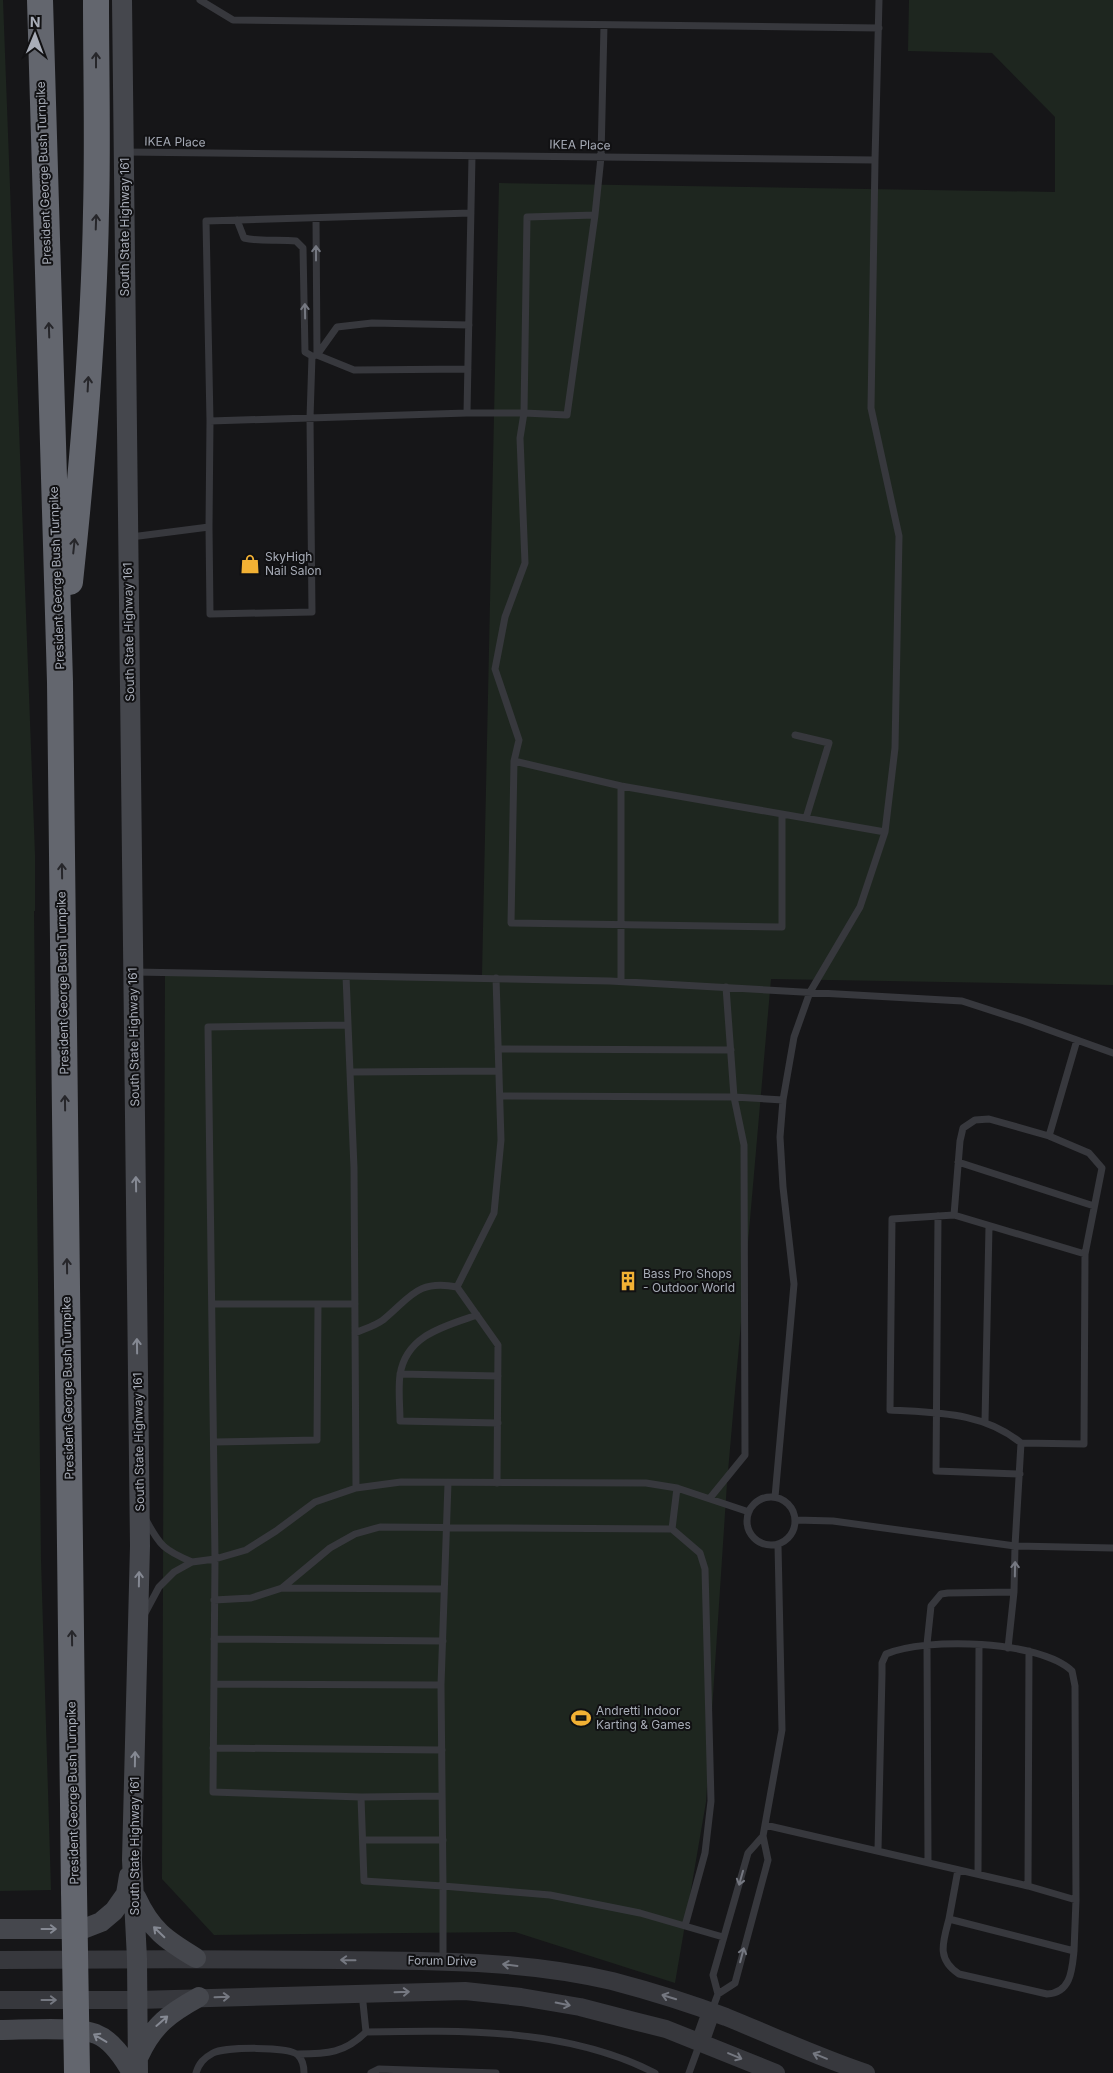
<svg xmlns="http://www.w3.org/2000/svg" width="1113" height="2073" viewBox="0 0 1113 2073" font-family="Inter,sans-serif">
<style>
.green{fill:#1e261f}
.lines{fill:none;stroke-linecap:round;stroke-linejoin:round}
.service{stroke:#37383d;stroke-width:7}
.tertiary{stroke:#37383d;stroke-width:18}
.secondary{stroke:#45474d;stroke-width:20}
.motorway{stroke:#63666e;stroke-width:26}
.motorway-bridge{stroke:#63666e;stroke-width:26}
.oneway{stroke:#26262a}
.oneway2{stroke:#757881}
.oneway3{stroke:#858993}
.labels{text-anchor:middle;stroke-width:4;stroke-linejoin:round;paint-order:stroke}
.street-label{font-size:12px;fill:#a8adb8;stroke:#111113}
.poi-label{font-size:12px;fill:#a8adb8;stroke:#111113;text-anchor:start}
</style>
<rect width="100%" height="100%" fill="#161618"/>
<path class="green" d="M0,0H3L35,855V911H34L41,1560L51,1890L0,1891Z
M909,0H1113V985L771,979L727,1483L706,1802L675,1983L515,1932L214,1935L162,1879L165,970L482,975L499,183L1055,192V117L992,53L908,51Z"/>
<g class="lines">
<path class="service" d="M200,0L233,20L879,28
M125,152L875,160L879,0
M595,215L567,415L524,413L527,217Z
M595,215L601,157L604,25
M316,218L317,355L354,370L468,369
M237,220L244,238C259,242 279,239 296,241L303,248L305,352L312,356
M467,413H524L520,438L525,563L505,617L495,669L519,740L514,761
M210,421L206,221L471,213
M209,527L210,614L312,612L310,418L312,356L317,355L337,327L372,323L469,325
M131,537L209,527L210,421L467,413L472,156
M795,735L829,743L806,818
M621,786L514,761L511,923L782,927V814
M135,972L610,981L962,1001L1024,1021L1113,1053
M346,976L354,1168L356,1488
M621,981V786L885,832L895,748L899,536L871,408L875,160
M348,1025L208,1027L215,1559L213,1792L361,1797L364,1881L443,1886V1961
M498,1049L731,1050
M350,1072L499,1071
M500,1096L734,1097L726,987
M958,1162L1094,1206
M954,1215L1085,1254
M938,1216L936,1471L1020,1474
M457,1287L494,1213L501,1140L496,978
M212,1304H355
M477,1315C445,1326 406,1335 400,1375C398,1390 400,1406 400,1421L498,1423
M355,1333C364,1329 375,1326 383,1320C410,1298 417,1279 457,1287L498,1345L497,1483
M400,1374L498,1376
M985,1422L989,1226
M214,1442L317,1440L318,1304
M1021,1443L1084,1444L1085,1254L1102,1168L1089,1153L1049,1136
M448,1483L441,1685L443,1886L550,1895L640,1913L723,1937
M677,1488L672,1529L700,1553L705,1569L711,1801L705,1853L685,1926
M747 1521a24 24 0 1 1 48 0a24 24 0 1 1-48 0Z
M775,1497L794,1284L783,1187L780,1137L783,1100L794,1037L810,992L860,907L885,832
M710,1498L745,1455L744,1145L734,1097L783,1100
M146,1520C160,1546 164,1550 192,1562
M796,1520L833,1521L1015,1546L1113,1548
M282,1588L444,1589
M1014,1592L1015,1546L1021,1443C983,1412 938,1413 890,1410L892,1219L954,1215L960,1141L963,1128L975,1120L989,1119L1049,1136L1077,1040
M214,1600L251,1598L282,1588L330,1548L355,1534L380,1527L672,1529
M144,1615L159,1587L174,1572L192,1562L215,1559L246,1550L276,1531L315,1502L356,1488L401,1482L646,1483L677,1488L749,1512
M214,1639L443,1641
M214,1684L441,1685
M213,1748L442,1750
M361,1797L442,1796
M765,1825L1028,1886L1029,1651
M363,1840H443
M878,1850L882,1674V1663L886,1654C925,1637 1040,1640 1072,1671L1075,1686L1076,1900L1074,1951L949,1919L958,1870
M928,1861L927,1644L931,1606L941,1594L948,1593L1014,1592L1008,1648
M978,1874L979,1645
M1028,1886L1076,1900
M949,1919C943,1942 936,1959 959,1974L1047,1994C1071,1993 1072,1970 1074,1951
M362,1993L366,2032C462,2030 567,2028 655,2073
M718,1994L735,1983L768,1860L763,1836L782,1730L778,1545
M712,2010L718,1994L713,1975L748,1853L763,1836
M298,2054C327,2054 345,2053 366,2032
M196,2073C199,2063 204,2058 213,2053C224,2047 289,2046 298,2055C303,2060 304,2067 304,2073
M371,2073L379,2069L496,2073
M689,2073L700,2043"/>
<path class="tertiary" d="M0,1960C114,1959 228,1959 342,1960C434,1961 522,1960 612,1981C650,1991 689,2003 726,2017C773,2036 818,2057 866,2073
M0,2000H138L465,1991L521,1997L580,2007L634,2021L666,2029L776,2073
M700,2043L711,2012"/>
<path class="secondary" d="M122,0L140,1546L132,1860L137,1959L138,2073
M136,1897C151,1930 166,1940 196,1958
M0,1929H83L101,1922L114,1911L126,1894L129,1876
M0,2030C23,2030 77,2026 96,2034C112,2040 124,2059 132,2073
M139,2056C153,2025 170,2013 199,1997"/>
<path class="motorway" d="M40,0L60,682L74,1891
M70,582C83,459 94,335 96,212C98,141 96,71 96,0"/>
<path class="motorway-bridge" d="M74,1891L77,2073"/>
</g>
<defs><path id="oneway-shaft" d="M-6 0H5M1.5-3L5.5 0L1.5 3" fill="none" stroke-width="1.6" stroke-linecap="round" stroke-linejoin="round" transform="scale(1.25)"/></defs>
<g class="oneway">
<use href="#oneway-shaft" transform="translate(96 60) rotate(-90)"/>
<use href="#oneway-shaft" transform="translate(96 222) rotate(-88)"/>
<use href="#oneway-shaft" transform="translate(49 330) rotate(-92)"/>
<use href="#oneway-shaft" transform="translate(88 384) rotate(-87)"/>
<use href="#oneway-shaft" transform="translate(74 546) rotate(-84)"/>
<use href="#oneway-shaft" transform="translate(62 871) rotate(-91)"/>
<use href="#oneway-shaft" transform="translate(65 1103) rotate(-91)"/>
<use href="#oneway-shaft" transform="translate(67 1266) rotate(-91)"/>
<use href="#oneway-shaft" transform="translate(72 1638) rotate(-91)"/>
</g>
<g class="oneway2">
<use href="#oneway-shaft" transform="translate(316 253) rotate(-90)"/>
<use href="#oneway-shaft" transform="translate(305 311) rotate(-91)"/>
<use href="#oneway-shaft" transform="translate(1015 1569) rotate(-89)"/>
<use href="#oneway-shaft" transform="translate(741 1878) rotate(106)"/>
<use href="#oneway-shaft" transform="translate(742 1955) rotate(-75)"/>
<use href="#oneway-shaft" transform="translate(348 1960) rotate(-179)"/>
<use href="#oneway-shaft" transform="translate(510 1965) rotate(-173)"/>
<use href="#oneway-shaft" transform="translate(402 1992) rotate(-2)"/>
<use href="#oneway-shaft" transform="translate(222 1997) rotate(-2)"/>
<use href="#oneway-shaft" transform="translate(669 1997) rotate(-163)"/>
<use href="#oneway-shaft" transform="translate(49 2000)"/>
<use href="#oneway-shaft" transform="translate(563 2004) rotate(11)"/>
<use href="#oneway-shaft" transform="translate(735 2056) rotate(23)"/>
<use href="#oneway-shaft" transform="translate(820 2056) rotate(-158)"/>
</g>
<g class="oneway3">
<use href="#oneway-shaft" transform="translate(136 1184) rotate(-91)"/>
<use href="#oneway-shaft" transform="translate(137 1346) rotate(-91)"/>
<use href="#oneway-shaft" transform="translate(139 1579) rotate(-89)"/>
<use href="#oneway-shaft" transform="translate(135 1759) rotate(-89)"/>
<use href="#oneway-shaft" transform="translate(49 1929)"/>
<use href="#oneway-shaft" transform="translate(159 1932) rotate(-136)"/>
<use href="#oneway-shaft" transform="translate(162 2021) rotate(-41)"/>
<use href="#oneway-shaft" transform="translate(100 2038) rotate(-149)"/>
</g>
<defs>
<symbol id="shop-bare" viewBox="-9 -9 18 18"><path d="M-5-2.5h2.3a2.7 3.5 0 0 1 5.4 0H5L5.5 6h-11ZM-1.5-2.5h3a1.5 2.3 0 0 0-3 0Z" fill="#f2b134" stroke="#111113" stroke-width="2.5" paint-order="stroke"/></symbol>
<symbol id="building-bare" viewBox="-9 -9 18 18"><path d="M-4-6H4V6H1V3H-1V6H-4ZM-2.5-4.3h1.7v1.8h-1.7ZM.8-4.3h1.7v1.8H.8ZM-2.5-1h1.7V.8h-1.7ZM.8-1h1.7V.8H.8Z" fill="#f2b134" stroke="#111113" stroke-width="2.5" paint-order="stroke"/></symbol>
<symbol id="stadium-bare" viewBox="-9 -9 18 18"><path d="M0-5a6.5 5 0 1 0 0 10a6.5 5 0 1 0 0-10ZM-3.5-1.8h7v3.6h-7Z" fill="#f2b134" stroke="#111113" stroke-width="2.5" paint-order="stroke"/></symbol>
</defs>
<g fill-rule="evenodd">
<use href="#shop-bare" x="236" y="550" width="28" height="28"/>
<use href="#building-bare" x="614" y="1267" width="28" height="28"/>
<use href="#stadium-bare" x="567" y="1704" width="28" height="28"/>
</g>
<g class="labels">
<g class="street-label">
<text transform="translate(175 142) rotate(1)" y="4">IKEA Place</text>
<text transform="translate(580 145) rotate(1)" y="4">IKEA Place</text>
<text transform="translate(44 173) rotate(-92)" y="4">President George Bush Turnpike</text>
<text transform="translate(125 227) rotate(-90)" y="4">South State Highway 161</text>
<text transform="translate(57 578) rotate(-92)" y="4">President George Bush Turnpike</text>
<text transform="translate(129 632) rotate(-91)" y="4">South State Highway 161</text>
<text transform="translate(63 983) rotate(-91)" y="4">President George Bush Turnpike</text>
<text transform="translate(134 1037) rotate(-91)" y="4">South State Highway 161</text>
<text transform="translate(68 1388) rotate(-91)" y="4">President George Bush Turnpike</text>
<text transform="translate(139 1442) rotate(-91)" y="4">South State Highway 161</text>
<text transform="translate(73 1793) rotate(-91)" y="4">President George Bush Turnpike</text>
<text transform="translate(135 1846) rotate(-90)" y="4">South State Highway 161</text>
<text transform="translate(442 1961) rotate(1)" y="4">Forum Drive</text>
</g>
<g class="poi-label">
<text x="265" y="561">SkyHigh<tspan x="265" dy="14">Nail Salon</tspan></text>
<text x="643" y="1278">Bass Pro Shops<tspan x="643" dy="14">- Outdoor World</tspan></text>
<text x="596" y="1715">Andretti Indoor<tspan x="596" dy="14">Karting &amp; Games</tspan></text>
</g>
</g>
<g transform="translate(35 35) rotate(1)" stroke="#111113" stroke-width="4" paint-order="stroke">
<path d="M0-4L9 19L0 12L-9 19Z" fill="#a8adb8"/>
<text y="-8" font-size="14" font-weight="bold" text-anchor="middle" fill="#a8adb8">N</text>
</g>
</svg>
